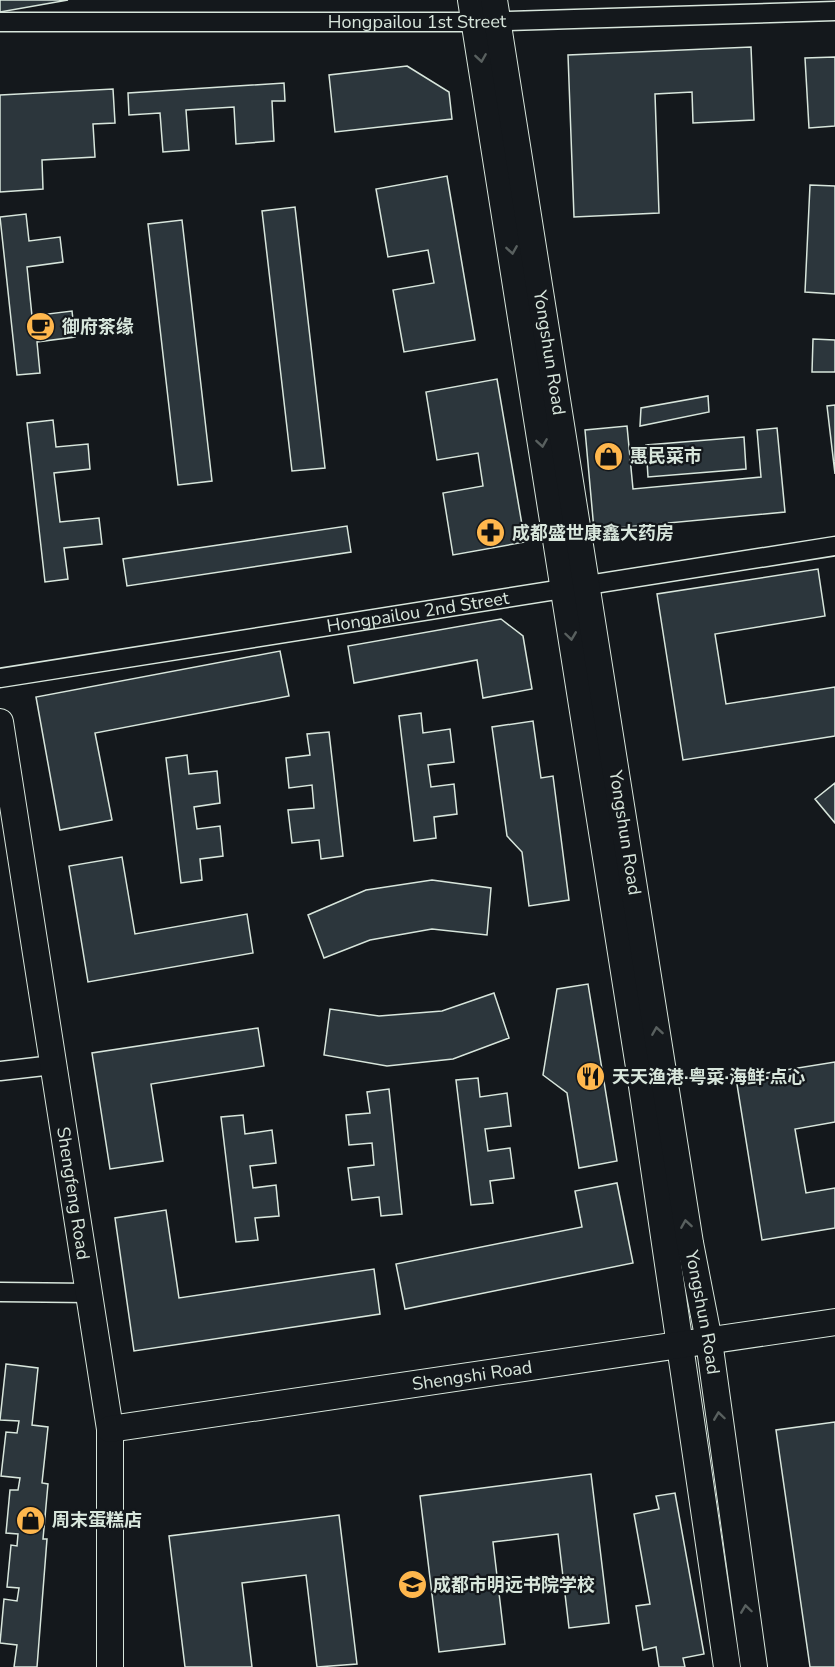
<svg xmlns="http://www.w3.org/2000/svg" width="835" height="1667" viewBox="0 0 835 1667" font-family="'Nunito Sans','Noto Sans SC',sans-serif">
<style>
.building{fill:#2c363c;stroke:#d8e6dc;stroke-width:1.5}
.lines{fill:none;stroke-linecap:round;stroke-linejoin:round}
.street-casing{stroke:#d8e6dc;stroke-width:21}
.secondary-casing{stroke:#d8e6dc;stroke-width:28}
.street{stroke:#14181c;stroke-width:18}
.secondary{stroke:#14181c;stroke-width:26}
.oneway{stroke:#59605f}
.labels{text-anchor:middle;stroke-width:4.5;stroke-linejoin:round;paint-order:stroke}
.street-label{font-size:18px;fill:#d8e6dc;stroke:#14181c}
.poi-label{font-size:18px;font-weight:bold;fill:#d8e6dc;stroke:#14181c;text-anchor:start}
</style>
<rect width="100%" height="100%" fill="#14181c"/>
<path class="building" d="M0,0H68L0,12Z
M751,47L754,120L693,123L692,92L655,94L659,213L574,217L568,55Z
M835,57V126L809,128L805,58Z
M407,66L449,92L452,119L335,132L329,75Z
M284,83L285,101H272L274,141L236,144L234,107L186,110L189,150L163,152L160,113L129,115L128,93Z
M113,89L115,123L93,124L95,157L42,160L43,189L0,192V95Z
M447,176L475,340L404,352L393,290L434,283L428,250L388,257L376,189Z
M810,185L835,186V294L805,292Z
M295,207L325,468L292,471L262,211Z
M26,214L29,241L60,237L63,262L27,267L32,316L72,311L75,337L37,342L40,373L17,375L0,217Z
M182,220L212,481L178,485L148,224Z
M813,339L835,340V372H812Z
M497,379L525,542L453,555L443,493L483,486L478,453L437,460L426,392Z
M708,396L709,412L640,426L641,408Z
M835,405V474L827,406Z
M53,420L56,447L88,444L90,469L54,473L60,522L99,518L102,544L64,548L68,579L45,582L27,423Z
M627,426L633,489L761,477L757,430L777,428L785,512L594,530L585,430Z
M744,437L746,469L648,477L646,445Z
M347,526L351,552L127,586L123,559Z
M818,569L825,616L715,634L726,704L835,687V736L683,760L657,594Z
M501,619L523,636L532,689L483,698L477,660L354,683L348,646Z
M280,651L289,696L95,733L112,820L60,830L36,697Z
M421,713L423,733L450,729L454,762L428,765L431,787L454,784L457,814L434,817L436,838L414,841L399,716Z
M533,721L541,778L553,776L569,900L529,906L522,852L507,836L492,727Z
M329,732L343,856L321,859L319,840L292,843L288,810L314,808L312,785L289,788L286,758L310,755L307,734Z
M187,755L189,774L217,771L220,803L194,807L197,829L220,826L223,856L200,859L202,880L181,883L166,758Z
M835,783V823L815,799Z
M122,857L135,934L247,914L253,953L88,982L69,866Z
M432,880L491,888L487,935L432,929L370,940L324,958L308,915L366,890Z
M588,984L617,1161L579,1168L567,1093L543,1075L557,989Z
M494,993L509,1038L453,1059L387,1066L324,1055L330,1009L379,1016L442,1011Z
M258,1028L264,1066L151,1084L163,1161L110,1169L92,1053Z
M835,1062V1122L795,1129L806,1193L835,1188V1228L762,1240L736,1078Z
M478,1078L480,1097L507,1093L511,1126L485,1129L488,1151L510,1148L514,1178L490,1181L493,1203L471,1205L456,1080Z
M389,1089L402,1214L381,1216L379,1197L352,1200L348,1168L374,1165L372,1143L349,1145L346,1115L370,1113L367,1092Z
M243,1115L245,1134L272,1130L276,1163L250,1166L253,1188L276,1185L279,1216L255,1218L258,1240L236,1242L221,1117Z
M617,1183L633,1263L405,1309L396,1264L582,1227L575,1191Z
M166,1210L179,1298L374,1269L380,1314L134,1351L115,1218Z
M6,1364L38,1368L32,1425L48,1427L42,1483L48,1484L43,1539H47L37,1667H14L17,1645L0,1643L4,1599L17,1601L19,1588L7,1587L11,1545L17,1546L18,1534L6,1533L10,1490H18L20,1478L1,1476L6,1432L17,1433L19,1421L0,1420Z
M835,1422V1667H810L776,1430Z
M591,1474L609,1623L569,1628L558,1534L493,1542L505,1644L439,1652L420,1496Z
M675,1493L704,1654L683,1658L685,1667H659L656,1647L643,1650L636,1606L650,1604L634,1514L659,1509L656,1496Z
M339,1515L357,1664L317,1667L306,1575L242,1583L252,1667H185L169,1536Z"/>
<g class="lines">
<defs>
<g id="street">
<path id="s1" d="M0,22H475L835,11"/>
<path id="s2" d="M0,678L835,546"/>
<path d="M0,1071L53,1065"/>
<path d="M0,1292L89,1293"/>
</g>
<g id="secondary">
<path d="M471,0L642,1086L727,1667"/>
<path id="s3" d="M494,0L690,1243L709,1341L754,1667"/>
<path id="s4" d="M0,722L110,1429V1667"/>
<path id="s5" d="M110,1429L835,1322"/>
</g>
</defs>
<use href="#street" class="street-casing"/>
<use href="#secondary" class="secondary-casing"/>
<use href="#street" class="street"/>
<use href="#secondary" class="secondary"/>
</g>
<defs><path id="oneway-chevron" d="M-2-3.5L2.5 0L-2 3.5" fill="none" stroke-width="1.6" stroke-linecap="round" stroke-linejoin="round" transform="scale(1.5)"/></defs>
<g class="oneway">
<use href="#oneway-chevron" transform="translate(481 58) rotate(81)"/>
<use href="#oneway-chevron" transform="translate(512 250) rotate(81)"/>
<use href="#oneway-chevron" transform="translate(542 443) rotate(81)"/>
<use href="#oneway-chevron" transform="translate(571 636) rotate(82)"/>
<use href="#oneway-chevron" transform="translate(657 1031) rotate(-99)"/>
<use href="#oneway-chevron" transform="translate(686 1224) rotate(-99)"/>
<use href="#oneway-chevron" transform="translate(719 1416) rotate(-98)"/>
<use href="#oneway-chevron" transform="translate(746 1609) rotate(-98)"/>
</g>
<defs>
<symbol id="cafe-disc" viewBox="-11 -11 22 22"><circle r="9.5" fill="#ffb74d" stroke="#14181c"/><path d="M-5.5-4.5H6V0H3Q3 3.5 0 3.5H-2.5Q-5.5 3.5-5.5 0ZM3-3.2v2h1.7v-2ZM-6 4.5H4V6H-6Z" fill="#111"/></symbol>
<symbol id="shop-disc" viewBox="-11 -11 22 22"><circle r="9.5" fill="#ffb74d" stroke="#14181c"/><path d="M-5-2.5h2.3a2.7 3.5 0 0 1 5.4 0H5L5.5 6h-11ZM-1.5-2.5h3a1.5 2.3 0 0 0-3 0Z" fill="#111"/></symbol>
<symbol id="pharmacy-disc" viewBox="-11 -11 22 22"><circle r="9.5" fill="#ffb74d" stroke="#14181c"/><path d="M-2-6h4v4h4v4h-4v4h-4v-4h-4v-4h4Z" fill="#111"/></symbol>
<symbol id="restaurant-disc" viewBox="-11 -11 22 22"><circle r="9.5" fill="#ffb74d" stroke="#14181c"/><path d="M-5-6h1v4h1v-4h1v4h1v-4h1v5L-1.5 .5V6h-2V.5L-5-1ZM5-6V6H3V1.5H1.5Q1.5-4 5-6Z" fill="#111"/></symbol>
<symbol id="school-disc" viewBox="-11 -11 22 22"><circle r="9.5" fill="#ffb74d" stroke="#14181c"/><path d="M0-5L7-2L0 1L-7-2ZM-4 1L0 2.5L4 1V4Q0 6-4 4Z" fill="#111"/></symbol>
</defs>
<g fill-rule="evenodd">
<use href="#cafe-disc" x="24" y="310" width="33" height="33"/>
<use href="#shop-disc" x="592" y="440" width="33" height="33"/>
<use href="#pharmacy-disc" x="474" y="516" width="33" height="33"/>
<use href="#restaurant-disc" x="574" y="1060" width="33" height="33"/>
<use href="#shop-disc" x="14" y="1504" width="33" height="33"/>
<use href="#school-disc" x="396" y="1568" width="33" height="33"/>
</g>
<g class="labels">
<g class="street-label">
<text dy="6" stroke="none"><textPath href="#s1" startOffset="417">Hongpailou 1st Street</textPath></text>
<text dy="6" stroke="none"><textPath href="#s3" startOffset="357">Yongshun Road</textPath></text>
<text dy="6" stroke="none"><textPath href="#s2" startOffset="423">Hongpailou 2nd Street</textPath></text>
<text dy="6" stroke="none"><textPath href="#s3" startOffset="843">Yongshun Road</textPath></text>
<text dy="6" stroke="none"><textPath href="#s4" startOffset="477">Shengfeng Road</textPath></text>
<text dy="6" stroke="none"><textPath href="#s3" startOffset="1329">Yongshun Road</textPath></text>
<text dy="6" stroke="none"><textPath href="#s5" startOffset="366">Shengshi Road</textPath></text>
</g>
<g class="poi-label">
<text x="62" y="333">御府茶缘</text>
<text x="630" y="462">惠民菜市</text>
<text x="512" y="539">成都盛世康鑫大药房</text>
<text x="612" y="1083">天天渔港·粤菜·海鲜·点心</text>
<text x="52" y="1526">周末蛋糕店</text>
<text x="433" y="1591">成都市明远书院学校</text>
</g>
</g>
</svg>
